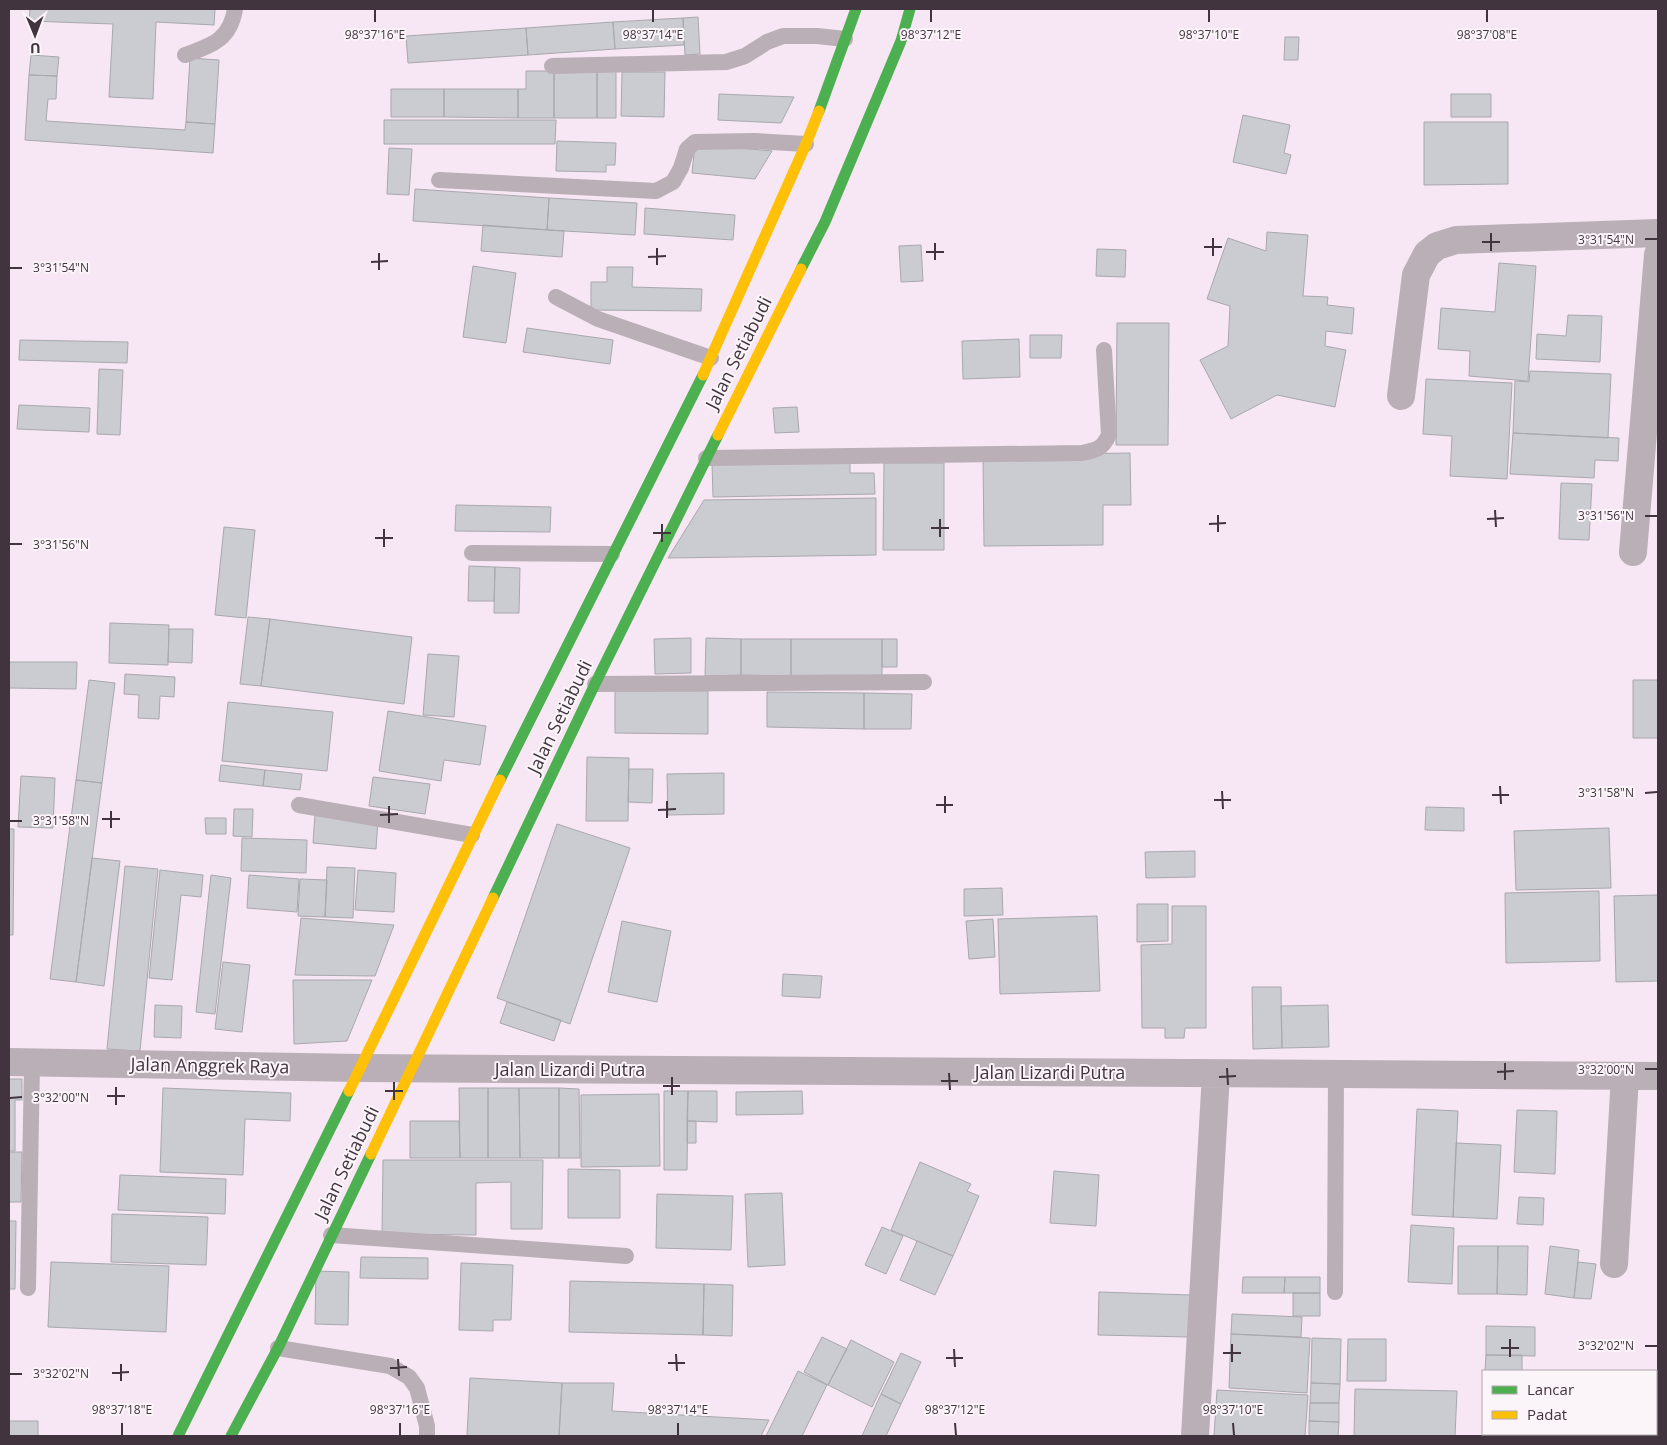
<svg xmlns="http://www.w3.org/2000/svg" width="1667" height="1445" viewBox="0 0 1667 1445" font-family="'Open Sans',sans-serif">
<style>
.building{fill:#cbccd1;stroke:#a8a8ae}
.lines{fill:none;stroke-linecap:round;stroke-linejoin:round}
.lane{stroke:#baaeb7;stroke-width:16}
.street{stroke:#baaeb7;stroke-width:28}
.fast{stroke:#4caf50;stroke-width:11}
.slow{stroke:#ffc107;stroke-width:11}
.ticks{fill:none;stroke:#41343e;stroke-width:2}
.labels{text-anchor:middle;stroke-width:4;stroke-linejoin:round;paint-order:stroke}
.street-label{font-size:18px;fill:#41343e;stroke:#fbf5f9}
.ticks-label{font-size:12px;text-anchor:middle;fill:#41343e;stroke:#fbf5f9;stroke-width:4;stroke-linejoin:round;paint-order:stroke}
</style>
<rect width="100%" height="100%" fill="#f7e6f3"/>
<path class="building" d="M30,9H215L214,25L156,22L153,99L109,97L113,24L29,21Z
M698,17L700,54L685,55L683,18Z
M683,18L684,45L615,49L613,22Z
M613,22L615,49L528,55L526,28Z
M526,28L528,55L408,63L406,36Z
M1285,37H1299L1298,60H1284Z
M31,55L59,57L57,76L29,75Z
M190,58L219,60L215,124L186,122Z
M526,71H554V118H518V89H526Z
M554,71H597V118H554Z
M597,71H616V118H597Z
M622,72H665L664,117L621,116Z
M29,75L57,76L56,99H48L46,121L185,130L186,122L215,124L213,153L25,140Z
M391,89H444V117H391Z
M444,89H518V118L444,117Z
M719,94L794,97L781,123L718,120Z
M1451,94H1491V117H1451Z
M1243,115L1290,125L1284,153L1291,155L1286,174L1233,162Z
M384,120H556L555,144H384Z
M1424,122H1508V184L1424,185Z
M557,141L616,143L615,165H606V172L556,171Z
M695,144L772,151L755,179L692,173Z
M389,148L412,149L409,195L387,194Z
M415,189L549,198L547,230L413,221Z
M549,198L637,203L635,235L547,230Z
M645,208L735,215L733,240L644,234Z
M483,225L564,231L562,257L481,251Z
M1267,232L1308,235L1303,296L1328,297L1327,305L1354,308L1352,334L1326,331L1325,346L1346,350L1335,407L1277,395L1231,419L1200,360L1228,346L1230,306L1207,299L1228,238L1266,251Z
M921,245L923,281L901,282L899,246Z
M1097,249L1126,250L1125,277L1096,276Z
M1499,263L1536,266L1528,381L1469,376L1470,351L1438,349L1441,308L1495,312Z
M473,266L516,273L506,343L463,337Z
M607,267H633L632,287L702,289L701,311L591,310V282H607Z
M1568,315L1602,316L1600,362L1536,359L1537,334L1566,336Z
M1117,323H1169L1168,445H1116Z
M527,328L613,340L610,364L523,352Z
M1030,335H1062L1061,358H1030Z
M1019,339L1020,377L963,379L962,341Z
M20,340L128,342L127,363L19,360Z
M99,369L123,370L120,435L97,434Z
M1530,371L1611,374L1608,438L1513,433L1515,381L1529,382Z
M1426,379L1512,383L1507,479L1450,476L1452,436L1423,434Z
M19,405L90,408L89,432L17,429Z
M797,407L799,432L775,433L773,408Z
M1513,433L1619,438L1618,461L1595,460L1594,478L1510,474Z
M1130,453L1131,505H1103V545L984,546L983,455Z
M850,460V473H874L875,494L713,497L712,463Z
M884,463H944V550H883Z
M1561,483L1592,484L1589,540L1559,539Z
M876,498V555L668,558L704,500Z
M456,505L551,507L550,532L455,531Z
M224,527L255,530L246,618L215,615Z
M469,566L495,567L494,601H468Z
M495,567L520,568L519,613H494Z
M248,617L270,619L261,686L240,684Z
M270,619L412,637L404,704L261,686Z
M110,623L169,625L168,665L109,663Z
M169,629H193L192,663L168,662Z
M691,638V673L655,674L654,639Z
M706,638L741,639V675L705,676Z
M741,639H791V676L741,675Z
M791,639H882V676H791Z
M882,639H897V667H882Z
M428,654L459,656L454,717L423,715Z
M9,662H77L76,689L9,688Z
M125,674L175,677L174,697L160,696L159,719L138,718L139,695L124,694Z
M89,680L115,683L102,783L76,780Z
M1633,680H1658V738H1633Z
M615,691H708V734L615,733Z
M767,692L864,693V729L767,727Z
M864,693L912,694L911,729H864Z
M228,702L333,712L327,771L222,761Z
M388,711L486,726L480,765L444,760L441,781L379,771Z
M587,757L629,758L628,821H586Z
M221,765L265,770L263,786L219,781Z
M629,769H653L652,803L628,802Z
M265,770L302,774L300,790L263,786Z
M724,773V814L668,815L667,774Z
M21,776L55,778L53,828L18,827Z
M373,777L430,784L425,814L369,806Z
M76,780L102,783L76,982L50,979Z
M1426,807L1464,808V831L1425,830Z
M234,809H253L252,837L233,836Z
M315,814L378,820L376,849L313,843Z
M205,818H226V834H206Z
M557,824L630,848L570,1024L497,998Z
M1609,828L1611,888L1516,890L1514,831Z
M9,829H14L13,935H9Z
M242,838L307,840L306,873L241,871Z
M1195,851V877L1146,878L1145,852Z
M92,858L120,861L104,986L76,982Z
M125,866L158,869L140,1051L107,1049Z
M327,867L355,868L353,918L325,917Z
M160,870L203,875L201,897L181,895L172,980L149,978Z
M358,870L396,873L394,912L355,910Z
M211,875L231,878L215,1014L196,1012Z
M249,875L299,879L297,912L247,908Z
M300,879L327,880L325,917L298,916Z
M1002,888L1003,915L964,916V889Z
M1599,891L1600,961L1506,963L1505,893Z
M1658,895V981L1616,982L1614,896Z
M1137,904H1168V941L1137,942Z
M1172,906H1206V1028H1185L1184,1038H1165V1028H1142L1141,945L1172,944Z
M1097,916L1100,991L1000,994L998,919Z
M301,918L394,925L375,976L295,975Z
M993,919L995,957L969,959L966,921Z
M622,921L671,931L657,1002L608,992Z
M223,962L250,965L242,1032L215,1029Z
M783,974L822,976L820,998L782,996Z
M293,980H372L347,1041L294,1044Z
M1252,987H1281L1282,1048L1253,1049Z
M507,1002L561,1020L554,1041L500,1023Z
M155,1005L182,1006L181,1038L154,1037Z
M1328,1005L1329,1047L1282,1048L1281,1006Z
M9,1079H22V1100H15V1151H9Z
M163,1088L291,1093L290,1121L245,1119L243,1175L160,1172Z
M459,1088H488V1158H460Z
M488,1088H519L520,1158H488Z
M519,1088H559V1158H520Z
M559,1088L579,1089L580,1158H559Z
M664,1091H688L687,1170H664Z
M688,1091H717V1122L687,1121Z
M802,1091L803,1114L736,1115V1092Z
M659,1094L660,1166L581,1167V1095Z
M1417,1109L1458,1111L1453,1217L1412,1215Z
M1517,1110L1557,1111L1555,1174L1514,1172Z
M410,1121H459L460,1158H410Z
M687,1121H696V1143H687Z
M1456,1143L1501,1145L1497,1219L1453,1217Z
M9,1152H22L21,1202H9Z
M383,1160H543L542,1229H511V1182L476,1183V1235L382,1234Z
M920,1162L971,1184L967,1191L979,1196L953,1256L891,1230Z
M568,1169L620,1170V1218H568Z
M1054,1171L1099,1175L1096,1226L1050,1223Z
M120,1175L226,1179L225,1214L118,1210Z
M782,1193L785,1265L748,1267L745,1194Z
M657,1194L733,1196L731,1250L656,1248Z
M1519,1197L1544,1198L1543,1225L1517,1224Z
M112,1214L208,1217L206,1265L111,1262Z
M9,1221H16L15,1289H9Z
M1411,1225L1454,1228L1452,1284L1408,1282Z
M882,1227L903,1236L886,1274L865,1265Z
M917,1241L953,1256L935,1295L900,1280Z
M1458,1246H1498L1497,1294H1458Z
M1498,1246H1528L1527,1295L1497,1294Z
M1550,1246L1579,1250L1574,1298L1545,1294Z
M361,1257L428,1258V1279L360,1278Z
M51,1262L169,1266L166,1332L48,1327Z
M1578,1262L1596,1264L1591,1299L1574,1298Z
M461,1263L513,1265L511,1320H493V1331L459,1330Z
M316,1271L349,1272L348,1325L315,1324Z
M1243,1277H1285L1284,1293H1242Z
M1285,1277H1320V1293H1284Z
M570,1281L704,1284L703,1335L569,1332Z
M704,1284L733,1285L732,1336L703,1335Z
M1099,1292L1190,1295L1189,1337L1098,1335Z
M1293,1293H1320V1316H1293Z
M1232,1314L1302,1317L1301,1337L1231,1334Z
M1486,1326L1535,1327V1356L1486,1355Z
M1231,1334L1310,1338L1307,1393L1229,1388Z
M822,1337L847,1349L828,1385L804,1372Z
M1312,1338L1341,1339L1340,1384L1311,1383Z
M1348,1339H1386V1381H1347Z
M851,1340L894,1362L872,1407L828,1385Z
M901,1353L921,1362L901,1404L881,1394Z
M1486,1355H1522V1371H1485Z
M798,1371L827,1385L802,1436H766Z
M470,1378L562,1383L559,1436H467Z
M562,1383H614L612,1411L769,1420L761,1436H559Z
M1311,1383L1340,1384L1339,1403H1310Z
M1355,1389L1457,1391L1455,1436H1354Z
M1217,1390L1308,1395L1305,1436H1214Z
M881,1394L901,1404L886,1436H862Z
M1310,1403H1339V1422L1309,1421Z
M9,1421H38V1436H9Z
M1309,1421L1339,1422L1338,1436H1309Z
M1656,1425L1658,1426V1436H1626V1434H1656Z
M1487,1434H1522V1436H1487Z"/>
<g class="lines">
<path class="lane" d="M185,55C212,45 230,40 235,9
M552,66L726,62L745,56L767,42L783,36H817L845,39
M439,180L656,191L673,182L681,168L687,149L695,142L755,141L806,144
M556,297L598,319L711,358
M706,458L1082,453C1097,450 1102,449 1109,435L1104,350
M472,553L612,554
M595,684L924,682
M299,805L472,835
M331,1235L626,1256
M28,1288L32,1063
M1335,1292L1336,1074
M278,1348L390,1366L409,1377L417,1388L427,1426V1436"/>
<path class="street" d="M1401,396L1416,275L1427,254L1437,246L1456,240L1658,233
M1633,552L1658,255
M9,1062L361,1068L1658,1076
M1614,1264L1625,1076
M1195,1436L1216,1074"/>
<path class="fast" d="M819,111L856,9
M801,269L825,222L901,41L910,9
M500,780L703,375
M493,898L595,684L718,435
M178,1436L349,1091
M231,1436L278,1348L371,1154"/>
<path class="slow" d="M703,375L806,144L819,111
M718,435L801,269
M349,1091L500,780
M371,1154L493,898"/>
</g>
<path class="ticks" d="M375,10V22M653,10V22M931,10V22M1209,10V22M1487,10V22M1491,233V251M1213,238V256M1645,239H1657M1482,242H1500M935,243V260M1204,247H1222M657,248V265M926,252H944M379,253V270M648,257L666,256M371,262L388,261M10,268H22M1495,510L1496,527M1218,515V532M1645,516H1657M940,519V537M1487,519L1504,518M662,524V542M1209,524L1226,523M931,528H949M384,529V547M653,533H671M375,538H393M10,544H22M1500,786L1501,804M1222,791L1223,809M1645,793L1657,792M1492,795H1509M945,796V813M1214,800H1231M667,801V818M936,805H953M389,806V823M658,810L676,809M111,811V828M380,815L398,814M102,819H120M10,821H22M1505,1063V1080M1227,1068L1228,1085M1645,1069H1657M1497,1072L1514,1071M949,1073L950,1090M672,1077V1095M1219,1077L1236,1076M941,1081H958M394,1082V1100M663,1086H680M116,1087V1105M385,1091H403M107,1096H125M10,1098L22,1097M1510,1339V1357M1232,1344V1362M1645,1346H1657M1501,1348H1519M954,1349L955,1367M1223,1353H1241M676,1354L677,1371M946,1358H963M398,1359L399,1376M668,1363H685M121,1364V1381M390,1368L407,1367M112,1373L129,1372M10,1374H22M122,1423V1435M400,1423V1435M678,1423V1435M955,1423L956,1435M1233,1423L1234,1435"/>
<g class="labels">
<g class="street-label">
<text transform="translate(739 353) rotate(-63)" y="6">Jalan Setiabudi</text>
<text transform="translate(560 717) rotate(-64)" y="6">Jalan Setiabudi</text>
<text transform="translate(210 1066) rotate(1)" y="6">Jalan Anggrek Raya</text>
<text x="570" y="1076">Jalan Lizardi Putra</text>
<text x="1050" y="1079">Jalan Lizardi Putra</text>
<text transform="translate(347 1163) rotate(-64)" y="6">Jalan Setiabudi</text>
</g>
</g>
<g class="ticks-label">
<text x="375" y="39">98°37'16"E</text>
<text x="653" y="39">98°37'14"E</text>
<text x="931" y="39">98°37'12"E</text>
<text x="1209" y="39">98°37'10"E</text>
<text x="1487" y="39">98°37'08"E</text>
<text x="1606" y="244">3°31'54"N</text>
<text x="61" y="272">3°31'54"N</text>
<text x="1606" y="520">3°31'56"N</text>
<text x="61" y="549">3°31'56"N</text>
<text x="1606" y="797">3°31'58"N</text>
<text x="61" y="825">3°31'58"N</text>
<text x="1606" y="1074">3°32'00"N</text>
<text x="61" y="1102">3°32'00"N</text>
<text x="1606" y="1350">3°32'02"N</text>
<text x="61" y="1378">3°32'02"N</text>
<text x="122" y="1414">98°37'18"E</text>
<text x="400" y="1414">98°37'16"E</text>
<text x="678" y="1414">98°37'14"E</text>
<text x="955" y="1414">98°37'12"E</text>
<text x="1233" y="1414">98°37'10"E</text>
</g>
<rect width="1667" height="1445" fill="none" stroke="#41343e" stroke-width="20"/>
<rect x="1482" y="1370" width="175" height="65" fill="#fbf5f9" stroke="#b1a8ae"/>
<rect x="1492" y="1386" width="25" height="8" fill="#4caf50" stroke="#b1a8ae"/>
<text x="1527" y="1395" font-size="15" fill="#41343e">Lancar</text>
<rect x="1492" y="1411" width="25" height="8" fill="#ffc107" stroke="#b1a8ae"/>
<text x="1527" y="1420" font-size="15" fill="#41343e">Padat</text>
<g transform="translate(35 35) rotate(179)" stroke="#fbf5f9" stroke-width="4" paint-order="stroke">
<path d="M0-4L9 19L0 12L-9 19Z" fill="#41343e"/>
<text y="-8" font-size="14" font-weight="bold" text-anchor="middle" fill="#41343e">U</text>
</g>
</svg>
